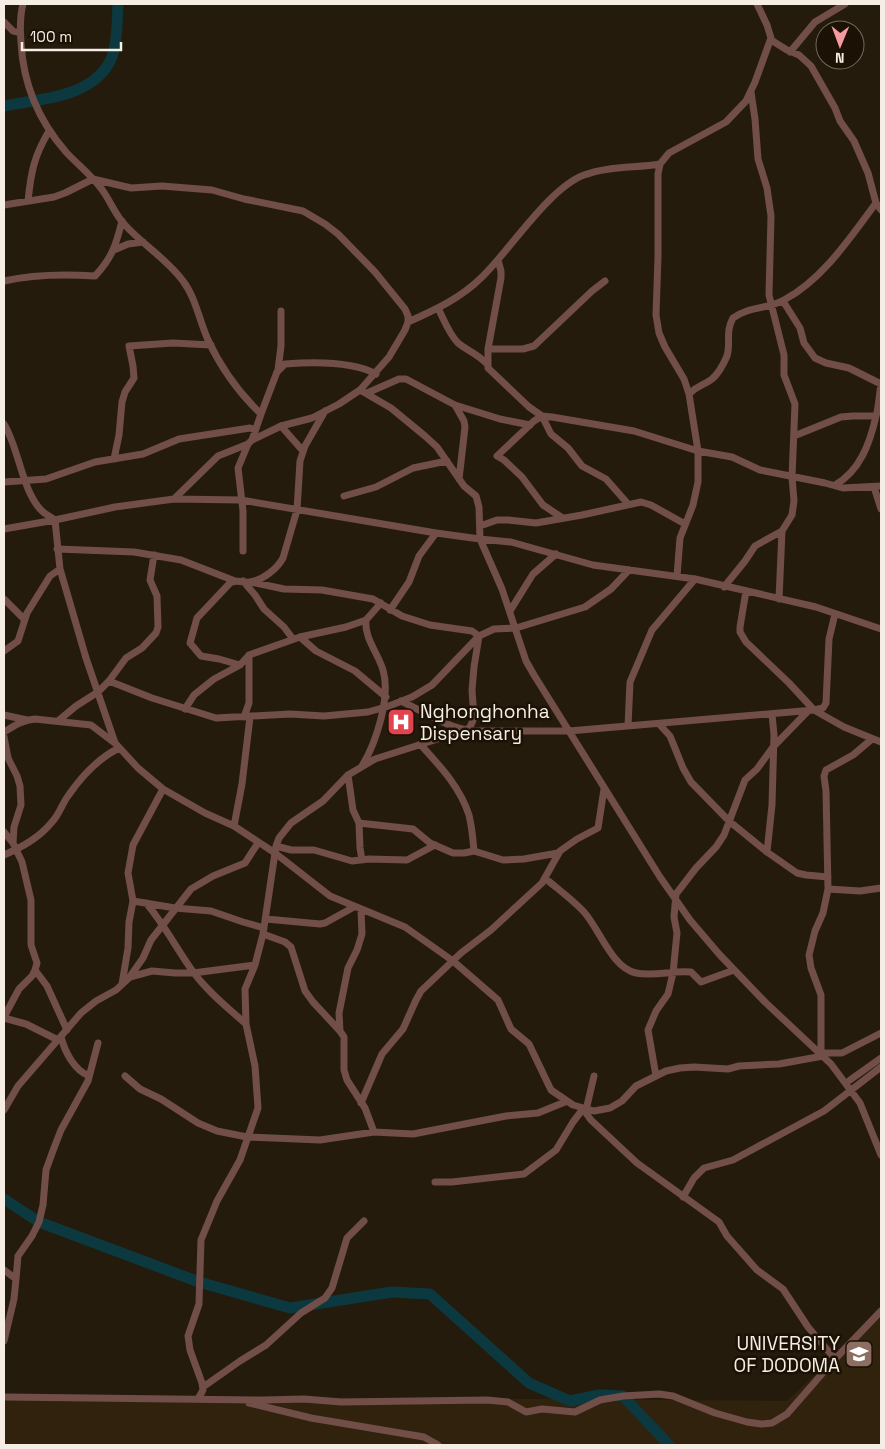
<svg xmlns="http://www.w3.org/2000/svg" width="885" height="1449" viewBox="0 0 885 1449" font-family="'Space Grotesk',sans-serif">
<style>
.built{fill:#30220d}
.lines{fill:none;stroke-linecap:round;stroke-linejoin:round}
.river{stroke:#0b393f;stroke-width:11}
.minor{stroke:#714e48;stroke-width:7}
.labels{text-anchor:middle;stroke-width:5;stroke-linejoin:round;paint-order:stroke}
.poi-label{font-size:19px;fill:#f6eee5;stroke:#1b1104;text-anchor:start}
</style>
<rect width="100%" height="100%" fill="#251b0c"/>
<path class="built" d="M881,1312V1445H4V1395L787,1401Z"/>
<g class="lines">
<path class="river" d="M4,106C39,99 87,98 108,65C118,49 117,21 118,4
M4,1199L39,1222L199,1282L290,1308L392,1292L430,1294L529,1383L570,1401L599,1395L623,1396L669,1445"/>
<path class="minor" d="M23,4C20,15 20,29 21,42C23,83 38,120 66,152C77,164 90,174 100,187C110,199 114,214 125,225C143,245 167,259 183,281C196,298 199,320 208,340C221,368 238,392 261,414L252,440
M4,22L13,31L20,33
M771,40L787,50L799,55L811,66L835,108L840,121L854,141L868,173L876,203L881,210
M790,52L815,22L845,4
M28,201C31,172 34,156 49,131
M4,205L54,197L65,193L93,179L131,188L162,186L212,190L244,199L303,211L325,224L338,234L375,272L405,309L408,316V322L405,330L389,357L360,390L339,404L312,418L281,426L252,440L248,444L238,468L243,511V551
M114,250L128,244L143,242
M498,260L501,271V278L488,349V368L529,407L542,416L551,434L568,448L582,466L606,479L628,504
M4,281C35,274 64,274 95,276C112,258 116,245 122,221
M783,301L800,328L804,343L815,358L826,363L849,368L881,384
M438,308C444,320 449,334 458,343C468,351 478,354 487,364
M408,322C435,310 461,298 482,277C510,250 549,188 584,175C608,166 636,168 660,164
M488,349H523L534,346L592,291L605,281
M278,370L281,346V311
M360,390L391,408L425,436L437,447L464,486L476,496L479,507L480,539L502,589L526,661L534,675L660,877L690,920L719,954L765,1002L831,1064L860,1103L881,1155
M367,393L399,379H406L455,405L464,421L465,427L459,479
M689,394C699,384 703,386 712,379C718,374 724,363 727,356C731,343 725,332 733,318C749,306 769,309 784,300C823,279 850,238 876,203
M455,405L500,419L530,425
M261,414L277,372L285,364C311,362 352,361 376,374
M4,424C19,448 22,492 42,511C46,515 51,517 55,520L60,569L86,658L115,743
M281,426L303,451
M794,436L841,417L853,416H876
M114,459L119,435L122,402L125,392L134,378L133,366L129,346L173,343L211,345
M4,482L46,479L95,462L143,454L179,439L250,428L255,430
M835,485C860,471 870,443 876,416C879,406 879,395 881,385
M874,487L881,509
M344,496L376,487L413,468L447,461
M174,499L218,456L248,444
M561,517L543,505L522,477L504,460L497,456L534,421L542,416L552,417L634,431L698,451L732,457L760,470L825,483L843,488L881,486
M480,526L497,520H508L536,523L582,515L641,502L651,505L685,524
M4,529L55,520L115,507L174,499L241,500L436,533L480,539L511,542L593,565L695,579L816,607L881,629
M57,549L134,552L181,560L235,581
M677,576L680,538L693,505L698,482V451L689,394L684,379L665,347L659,333L656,315L658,257V174L660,164L669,153L726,122L746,101L755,82L771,38L767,25L757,4
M243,581L255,595L264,609L284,627L293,639
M724,587L745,561L755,546L782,531L792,515L794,501L792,477L795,404L784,375V355L769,295L771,216L767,188L758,159L755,119L751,92
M746,591L740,627V632L746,642L789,683L814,710L844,727L881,742
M4,599L24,619
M779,599L782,531
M390,610L409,582L419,556L436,533
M510,611L533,574L556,554
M300,637L316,651L355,671L386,697
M4,651L18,641L27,613L50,576L60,569
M240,665L219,659L201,656L190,643L197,618L230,583C237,579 243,583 250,582C263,580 277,569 283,558L297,510L300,461L305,446L325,411
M109,681L152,698L216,718L290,714L324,716L368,712L389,706L412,697L432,685L479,636L494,629L516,628L585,607L611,589L629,570
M401,701C424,712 449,729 475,731H569L814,710L823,708L826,703L829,639L835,614
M185,709L194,695L214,679L240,665L249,655L300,637L346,627L366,620L381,603
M4,715L27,720
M244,717L249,703V655
M58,721L76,706L98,692L109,681L126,658L142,648L156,633L158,627L157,596L150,580L154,555
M659,724L670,736L683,768L691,782L729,821L767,852L797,873L806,875L828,877
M628,726L630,682L652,630L695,579
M4,732C14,726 22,720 35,719L91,725L116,744L138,768L163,789L205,813L234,826L275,853L330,896L405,927L453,961L498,1000L511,1029L529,1044L551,1090L573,1105L594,1111L610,1108L622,1101L636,1086L666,1071L680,1068L694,1067L728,1069L739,1066L779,1064L823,1056
M4,737L8,758L17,776L20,786L21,805L14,827L13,843L22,862L31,900V945L37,963L35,970L47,986L67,1030
M872,739L853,755L826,770L824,776L826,791L828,889L823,913L815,931L809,955L811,968L821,995V1053H842L881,1033
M420,744C440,766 460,787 469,815C472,827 473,839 474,851
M362,766C376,743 391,697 383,670C378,653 364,638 366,620
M348,775L353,810L359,823L360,848L362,860
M359,823L413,829L430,843L453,853H464L474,851L503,860L524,859L558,853
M234,826L242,784L250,717
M4,832L13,843
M276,846L291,850H314L352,861L369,859L407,860L435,845
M767,852L772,805L774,735L772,714
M4,855C22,847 39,838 52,822C59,815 62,804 68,796C81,777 99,758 119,748
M546,879C559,890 573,900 584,912C600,930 612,968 636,973C654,977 673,970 691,972L701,982L734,970
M828,889L860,891L881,888
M133,901L175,908L211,911L243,922L264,928
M146,903C165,925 177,950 194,973C208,992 228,1008 246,1024
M361,910L362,934L357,950L348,968L339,1013L340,1031L344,1037V1070L347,1080L365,1108L374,1132
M266,919L320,924L325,923L354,907
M263,934L285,942L291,947L305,991L313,1002L340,1031
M130,977L152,971L175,973H193L255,965
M122,984L128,948L129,922L133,901L128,873L133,845L163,789
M4,1017L19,989L32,976L35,970
M4,1018L26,1024L58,1040
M61,1037C65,1052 74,1070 89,1076
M125,1076L140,1089L161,1099L198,1123L217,1131L247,1137L320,1140L374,1132L413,1134L506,1116L538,1113L565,1102
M656,1076L648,1030L656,1011L668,994L673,973L677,933L674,917L676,894L696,868L716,847L724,835L745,780L757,769L773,747L808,711
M850,1080L881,1058
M361,1103L382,1054L403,1029L416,1000L421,991L461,953L491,930L542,883L560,851L577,839L598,828L604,789
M4,1110L18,1086L81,1013L96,1001L116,990L129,978L143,958L151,940L191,889L213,876L245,863L258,843
M586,1110L594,1076
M435,1182H452L524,1174L556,1150L573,1122L583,1109L591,1120L637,1163L719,1222L727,1236L757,1270L783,1289L808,1327L835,1359
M683,1197L694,1178L704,1168L733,1160L824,1111L881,1067
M4,1270L16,1279L14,1299L4,1341
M16,1279L18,1256L32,1236L39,1222L43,1205L46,1170L54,1148L61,1130L88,1081L98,1043
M203,1387L240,1361L266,1345L301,1313L325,1298L332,1288L347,1238L364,1221
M4,1397L263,1400L304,1399L341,1402L487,1400L508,1402L526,1412L542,1409L575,1412L600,1400L623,1396L659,1394L673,1396L715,1413L747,1422L761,1424L772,1423L787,1414L835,1359L881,1311
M198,1399L203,1390L202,1383L190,1350L188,1336L199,1304L201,1240L217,1201L240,1160L258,1108L255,1066L246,1024L245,989L255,965L263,934L276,846L279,838L291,823L323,801L348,775L375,759L466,730L470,727L474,718L472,690L474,667L479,636L472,631L430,625L402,616L373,599L322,590L284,589L251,582
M249,1403L311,1418L424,1437L438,1445"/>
</g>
<defs>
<symbol id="hospital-square" viewBox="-11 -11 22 22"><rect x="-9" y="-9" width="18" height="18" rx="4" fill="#e0444e" stroke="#1b1104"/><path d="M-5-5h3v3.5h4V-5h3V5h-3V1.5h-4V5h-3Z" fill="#fff"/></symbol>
<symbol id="university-square" viewBox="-11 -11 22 22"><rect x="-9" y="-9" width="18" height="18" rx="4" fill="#8d6e63" stroke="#1b1104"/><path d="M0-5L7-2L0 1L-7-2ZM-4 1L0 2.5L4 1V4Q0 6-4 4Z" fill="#fff"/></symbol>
</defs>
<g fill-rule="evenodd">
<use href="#hospital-square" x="385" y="706" width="32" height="32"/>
<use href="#university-square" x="843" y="1338" width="32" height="32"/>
</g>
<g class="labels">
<g class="poi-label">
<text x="420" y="718">Nghonghonha<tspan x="420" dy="22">Dispensary</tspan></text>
<text x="840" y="1350" text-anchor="end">UNIVERSITY<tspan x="840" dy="22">OF DODOMA</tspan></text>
</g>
</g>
<rect width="885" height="1449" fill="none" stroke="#f6eee5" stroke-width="10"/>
<g transform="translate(840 45) rotate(181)"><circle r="24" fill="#1b1104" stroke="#73695e"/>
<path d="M0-4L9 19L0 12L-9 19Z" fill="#f49aa0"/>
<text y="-8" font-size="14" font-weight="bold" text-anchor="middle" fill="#f6eee5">N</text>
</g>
<path d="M22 42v8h99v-8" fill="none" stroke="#f6eee5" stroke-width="2.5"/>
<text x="30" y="42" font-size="15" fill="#f6eee5" stroke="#1b1104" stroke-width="4" paint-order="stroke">100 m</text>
</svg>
